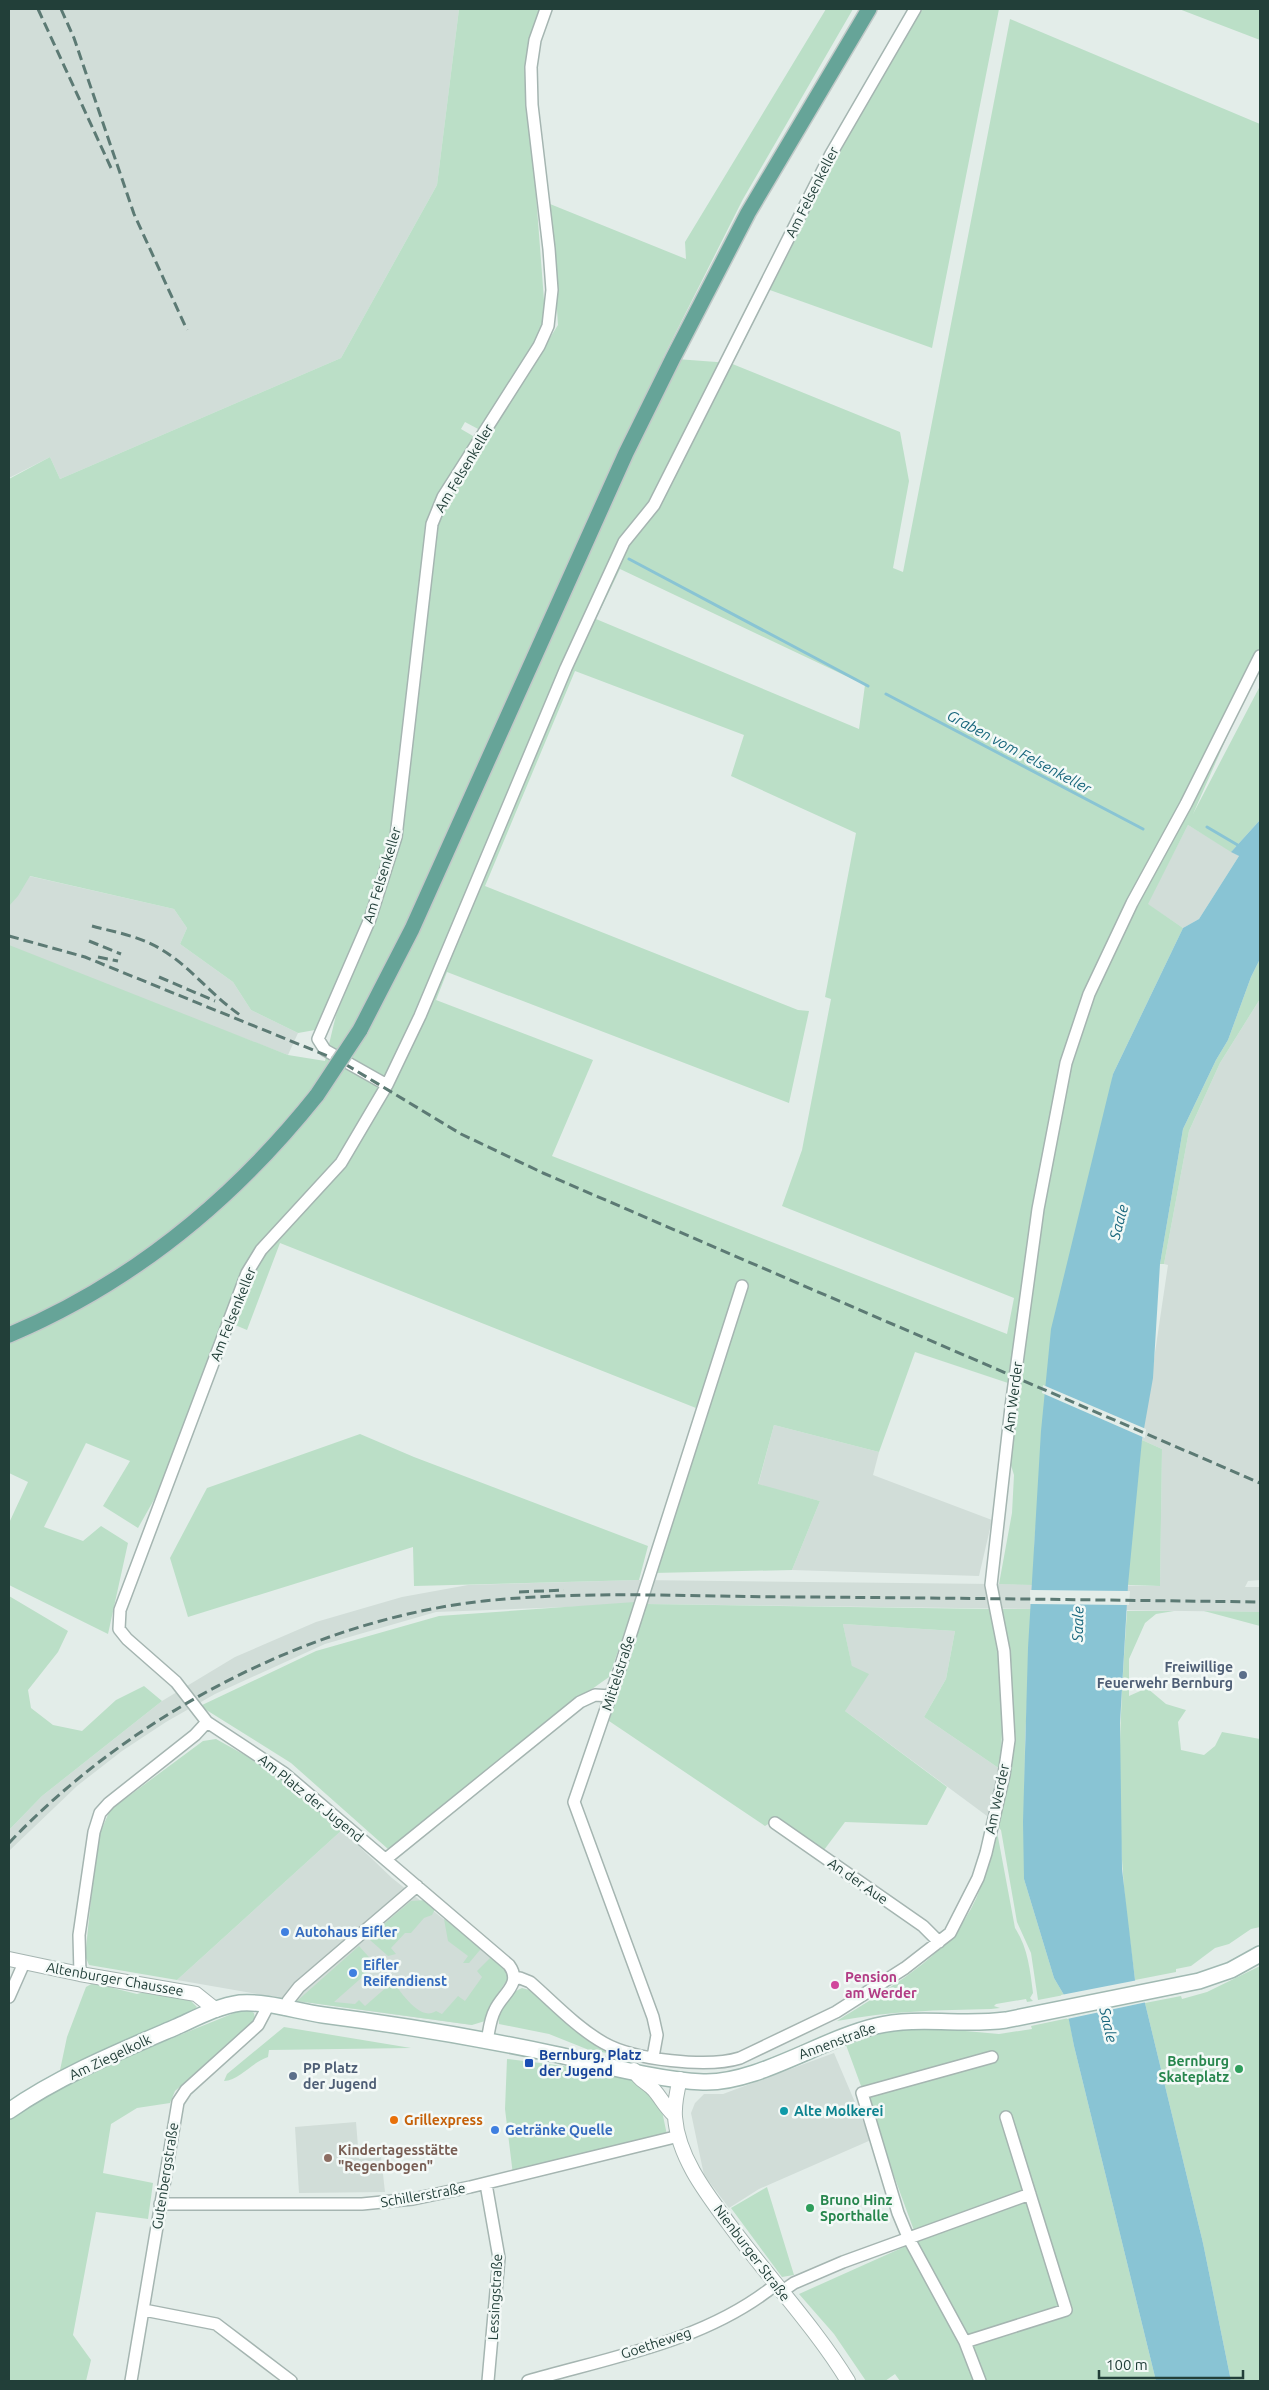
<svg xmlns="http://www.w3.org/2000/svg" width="1269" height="2390" viewBox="0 0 1269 2390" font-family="Ubuntu,sans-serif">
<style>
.built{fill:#d1ddd8}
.green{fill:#bbdfc7;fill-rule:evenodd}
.water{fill:#89c4d4}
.pier{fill:#e3ede9}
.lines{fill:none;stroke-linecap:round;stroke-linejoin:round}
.stream{stroke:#89c4d4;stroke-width:3}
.minor-casing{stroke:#a5b5b1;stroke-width:14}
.tertiary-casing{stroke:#a5b5b1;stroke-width:16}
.secondary-casing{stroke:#a0b9b2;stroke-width:18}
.primary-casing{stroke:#c1c9c8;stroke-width:18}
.minor{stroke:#fff;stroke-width:11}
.tertiary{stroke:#fff;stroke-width:14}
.secondary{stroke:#fff;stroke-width:15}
.primary{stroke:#66a498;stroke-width:15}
.rail{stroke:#5c7a74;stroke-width:3;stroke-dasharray:10 5;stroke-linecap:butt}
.primary-bridge-casing{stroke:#c1c9c8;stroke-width:18;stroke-linecap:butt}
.primary-bridge{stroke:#66a498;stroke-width:15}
.service-dot{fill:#5c6f8a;stroke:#f3f9f7;stroke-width:2}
.shop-dot{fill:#3f7fe0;stroke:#f3f9f7;stroke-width:2}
.hotel-dot{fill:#d1479c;stroke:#f3f9f7;stroke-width:2}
.transit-dot{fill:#1a4fb4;stroke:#f3f9f7;stroke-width:2}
.leisure-dot{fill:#2e9e5b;stroke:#f3f9f7;stroke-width:2}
.culture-dot{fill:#0f9aa8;stroke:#f3f9f7;stroke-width:2}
.food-dot{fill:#e8710a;stroke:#f3f9f7;stroke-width:2}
.education-dot{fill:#8d6e63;stroke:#f3f9f7;stroke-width:2}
.labels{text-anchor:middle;stroke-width:5;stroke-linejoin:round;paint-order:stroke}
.street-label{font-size:14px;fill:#223f39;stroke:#f3f9f7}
.service-label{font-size:14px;font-weight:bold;fill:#4e5e75;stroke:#f3f9f7;text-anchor:end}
.shop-label{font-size:14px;font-weight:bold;fill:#366cbe;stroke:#f3f9f7;text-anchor:start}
.hotel-label{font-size:14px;font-weight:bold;fill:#b23c85;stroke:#f3f9f7;text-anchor:start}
.transit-label{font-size:14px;font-weight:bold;fill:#164399;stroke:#f3f9f7;text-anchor:start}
.leisure-label{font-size:14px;font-weight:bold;fill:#27864d;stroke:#f3f9f7;text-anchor:end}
.culture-label{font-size:14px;font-weight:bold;fill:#0d838f;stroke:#f3f9f7;text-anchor:start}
.food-label{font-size:14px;font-weight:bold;fill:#c56008;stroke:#f3f9f7;text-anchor:start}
.education-label{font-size:14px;font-weight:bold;fill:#785e54;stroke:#f3f9f7;text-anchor:start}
.water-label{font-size:15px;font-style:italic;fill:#19677d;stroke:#f3f9f7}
</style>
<rect width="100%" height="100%" fill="#e3ede9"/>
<path class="built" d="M9,9H459L437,185L341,358L60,479L50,457L9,478Z
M1188,825L1239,856L1199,919L1183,928L1147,904Z
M29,876L174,909L187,928L180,944L233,982L251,1010L298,1033L288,1055L9,949V898Z
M1260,999V1580L1248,1581L1245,1587H1260V1612L646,1604L436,1612L325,1644L215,1694L166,1722L122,1751L77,1786L9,1851V1830L42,1796L162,1701L235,1657L316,1622L402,1597L468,1585L639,1580L1160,1586L1162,1449L1142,1440L1168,1265L1164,1264L1189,1131L1220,1063Z
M774,1425L879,1452L873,1475L992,1520L979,1576L792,1570L820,1501L758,1485Z
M843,1624L955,1631L946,1679L924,1717L1000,1769L987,1816L845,1711L852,1667Z
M342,1830L392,1878L491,1957L507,1972L472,2025L297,2001L177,1980Z
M834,2053L871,2140L759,2189L729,2208L704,2175L691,2113L695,2103L704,2094H723Z
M356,2122L359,2159L381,2157L385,2192L299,2193L295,2127Z"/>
<path class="green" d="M459,9H539L532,31L526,64L546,326L480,430L465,422L461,429L473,436L475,443L430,511L425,527L423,568L397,804L389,840L351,958L315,1030L298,1033L251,1010L233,982L180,944L187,928L174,909L30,876L18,896L9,906V479L50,457L60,479L341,358L437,185Z
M826,9H853L743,199L663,358L730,363L900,432L909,481L893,568L903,572L1010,19L1260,124V662L1193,814L1260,686V820L1231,852L1188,825L1148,904L1183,928L1113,1074L1035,1532L1033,1585L999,1584L1012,1513L1014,1475L1010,1462L1017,1386L915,1352L879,1452L774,1425L758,1484L820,1501L792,1570L653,1573L737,1288L696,1408L280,1243L247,1330L223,1320L168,1475L138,1528L103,1506L130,1461L86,1443L44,1527L83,1541L101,1526L128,1543L108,1634L9,1585V1523L28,1482L9,1473V945L288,1055L325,1061L336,1015L357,963L403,830L401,820L434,537L443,507L558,325L550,204L686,259L685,242ZM620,569L865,685L859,729L596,619ZM575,671L744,735L731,776L856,833L825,997L831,999L802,1150L782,1206L1014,1298L1007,1334L552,1156L593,1060L436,1000L447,972L789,1103L809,1011L798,1010L485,886Z
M923,9H999L932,348L767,289L831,162L905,32Z
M1179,9H1260V40Z
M1260,959V999L1220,1063L1189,1131L1164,1264H1160L1183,1129L1216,1060L1228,1040L1251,977Z
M360,1434L414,1457L648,1546L639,1580L414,1586L413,1547L188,1617L170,1558L207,1488Z
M1142,1440L1162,1449L1160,1586L1102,1584Z
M9,1596L68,1631L58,1652L28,1690L31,1708L53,1725L82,1731L116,1700L144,1686L162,1701L42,1796L9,1830Z
M635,1602L609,1677L568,1706L388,1849L291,1763L200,1706L316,1651L439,1616Z
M646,1604L991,1609L1000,1656L1002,1733L1000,1769L924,1717L946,1679L955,1631L843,1624L852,1666L869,1674L845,1711L947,1787L927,1825L845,1822L824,1850L776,1819L765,1826L609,1721Z
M1001,1609H1032L1025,1740L1024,1879L1054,1978L1064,1995L1038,2000L1031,1953L1017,1922L1001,1830L998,1827C1002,1798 1009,1768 1011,1739C1016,1695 1008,1652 1001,1609Z
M1127,1611H1174L1156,1614L1145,1623L1129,1659V1696L1147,1688L1166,1704L1186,1710L1178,1722L1181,1750L1204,1755L1215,1746L1222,1732L1260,1739V1927L1251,1929L1229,1944L1215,1948L1191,1966L1176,1969V1972L1135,1980C1131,1945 1125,1910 1123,1874C1116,1786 1121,1698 1127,1611Z
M1204,1611L1260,1612V1626Z
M216,1739L270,1769L342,1830L177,1980L89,1965L86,1958V1948L97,1840L110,1810L203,1741Z
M996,1833L998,1837L1015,1928C1028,1948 1030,1970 1033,1993L1030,1998L1033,2001L1027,2002L1026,1999L996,2004L994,2006L1000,2008L991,2009C938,2010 890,2011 837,2021C882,1992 935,1964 965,1919C982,1893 989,1862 996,1833Z
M426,1900L435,1909L432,1915L424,1918L411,1933H405L391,1948L396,1954L388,1956L370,1940L371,1935L411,1901Z
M444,1919L480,1945V1950L469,1963H463L468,1956L448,1941Z
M359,1946L376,1965L334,2002L355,2004L359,2000L365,2006L389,1985L384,1979L389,1975C397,1987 419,2023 436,2011L442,2014L458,1996L465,2001L482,1977L477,1971L491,1957L507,1972V1980L490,2005L485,2021L472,2025L297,2001Z
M1260,1966V2381H1231L1203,2243L1145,2003L1181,1996L1182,1999L1207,1992Z
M93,1983L137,1994L144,1992L189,1999L197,2007L191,2012L59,2075L67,2037L86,1987Z
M522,1988L533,1991L597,2044L613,2054L589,2050L549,2034L499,2024C497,2010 509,1993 522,1988Z
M249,2010L254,2013L255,2019L250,2026L175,2091L170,2103L137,2108L111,2124L103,2173L153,2183L148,2219L96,2212L73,2335L91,2360L86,2381H9V2120C79,2073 161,2043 239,2011Z
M1069,2018L1074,2046L1156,2381H900L895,2374L885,2381H866L834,2334L799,2294L915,2242L916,2236L846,2045L886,2032L904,2030L943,2029L999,2034L1032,2029L1031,2026Z
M284,2027L411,2048L269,2050L268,2057C252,2062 240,2080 224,2081L227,2074Z
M507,2059L620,2073L644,2086L662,2111L667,2135L513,2175L505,2109Z
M767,2187L794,2275L782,2277L731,2208Z"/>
<path class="water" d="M1260,820V959L1251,977L1228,1040L1216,1060L1183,1129L1160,1264L1153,1378L1142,1440L1128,1585L1120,1723L1122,1869L1135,1980L1145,2003L1203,2243L1231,2381H1156L1074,2046L1064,1995L1054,1978L1024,1879L1023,1822L1028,1648L1041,1431L1051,1329L1113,1074L1183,928L1199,919L1239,856L1231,852Z"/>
<path class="pier" d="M1043,1385L1146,1429L1145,1438L1042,1393Z
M1030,1590L1130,1591L1129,1605L1030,1604Z
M1138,1980L1147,2002L1067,2019L1061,1995Z"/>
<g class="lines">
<path class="stream" d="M629,559L868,686
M886,694L1143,829
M1207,827L1241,847"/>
<defs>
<path id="minor" d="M387,1085L325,1050L318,1039L370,919L396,837L432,524L443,497L539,346L548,326L552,290L549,249L532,105L531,67L535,40L546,9
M775,1823L923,1926L939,1942
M386,1859L580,1702L595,1695L611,1696
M80,1974L79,1935L94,1832L100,1813L109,1803L195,1735L207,1722
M514,1979L520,1978L530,1982C553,2002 577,2028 604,2043C634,2060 708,2068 740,2058L836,2012L905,1968L950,1933L978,1878L986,1853L1004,1775L1009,1740L1004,1651L991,1585L1011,1407L1038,1209L1066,1063L1089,994L1132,903L1186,804L1260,656
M9,1997L24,1963
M285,2009L288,2001L299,1987L417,1886
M487,2041C489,2031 490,2019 495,2010C502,1994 523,1984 509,1965L284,1773L207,1722L176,1682L127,1639L119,1629L120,1610L247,1273L261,1250L341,1163L387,1085L420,1016L566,668L624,542L654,505L831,154L915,9
M653,2057L657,2035L653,2017L574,1802L619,1671L742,1286
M486,2184L499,2258L488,2381
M160,2204H362L413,2199L470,2187L679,2136
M781,2292L794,2283L843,2262L1030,2194
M144,2310L216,2324L291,2381
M965,2342L908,2237L898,2213L862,2093L992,2057
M131,2381L178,2102L186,2090L258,2025L268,2006
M528,2381C612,2357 706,2341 775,2285
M980,2381L965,2342L1066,2310L1006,2117"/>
<path id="tertiary" d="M9,1959L80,1974L196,1994L216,2010
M634,2070C639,2081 647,2082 654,2090C661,2098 665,2107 674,2115
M680,2079C677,2091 674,2104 675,2117C678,2157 706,2193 729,2224C767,2276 815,2327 848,2381"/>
<path id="secondary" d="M9,2111C59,2076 120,2051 176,2027C196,2018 218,2006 240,2003C266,2001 296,2011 323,2015C400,2025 478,2038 554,2054C600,2064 657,2080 703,2082C757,2084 821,2039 876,2026C918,2016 963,2026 1006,2020L1199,1981L1231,1970L1260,1954"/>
<path id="primary" d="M360,1030L412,929L626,453L673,358L748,213L869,9
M9,1335C132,1283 234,1199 317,1095"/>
</defs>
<use href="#minor" class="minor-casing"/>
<use href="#tertiary" class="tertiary-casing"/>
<use href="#secondary" class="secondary-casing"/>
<use href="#primary" class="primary-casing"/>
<use href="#minor" class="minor"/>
<use href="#tertiary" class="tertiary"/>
<use href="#secondary" class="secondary"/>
<use href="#primary" class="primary"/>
<path class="rail" d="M38,9L111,168
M61,9L74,38L134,214L187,330
M92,926C114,932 139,936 159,948C189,965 211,995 240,1015
M9,936L85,957L340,1061L461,1134L543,1173L1260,1483
M89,941L121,954
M98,957L118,961
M159,977L215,1001
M519,1592L564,1590
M9,1843C129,1716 310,1620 484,1601C590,1590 697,1597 803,1597C955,1598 1108,1600 1260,1602"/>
<defs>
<path id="primary-bridge" d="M317,1095L360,1030"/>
</defs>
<use href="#primary-bridge" class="primary-bridge-casing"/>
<use href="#primary-bridge" class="primary-bridge"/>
</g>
<g class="service-dot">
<circle cx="1243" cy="1675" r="5"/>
<circle cx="293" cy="2076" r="5"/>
</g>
<g class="shop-dot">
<circle cx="285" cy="1932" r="5"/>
<circle cx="353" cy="1973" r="5"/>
<circle cx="495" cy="2130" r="5"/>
</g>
<circle class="hotel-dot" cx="835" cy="1985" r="5"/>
<rect class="transit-dot" x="524" y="2058" width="10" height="10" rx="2.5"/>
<g class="leisure-dot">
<circle cx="1239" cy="2069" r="5"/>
<circle cx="810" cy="2208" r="5"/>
</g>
<circle class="culture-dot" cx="784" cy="2111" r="5"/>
<circle class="food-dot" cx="394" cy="2120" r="5"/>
<circle class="education-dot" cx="328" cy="2158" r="5"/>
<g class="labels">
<g class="street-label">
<text transform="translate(812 192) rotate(-63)" y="5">Am Felsenkeller</text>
<text transform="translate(464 468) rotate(-59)" y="5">Am Felsenkeller</text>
<text transform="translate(382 875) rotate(-73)" y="5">Am Felsenkeller</text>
<text transform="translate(233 1314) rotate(-68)" y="5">Am Felsenkeller</text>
<text transform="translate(1013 1397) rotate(-83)" y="5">Am Werder</text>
<text transform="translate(618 1673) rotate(-72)" y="5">Mittelstraße</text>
<text transform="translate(311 1798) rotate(39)" y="5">Am Platz der Jugend</text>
<text transform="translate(997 1799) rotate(-78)" y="5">Am Werder</text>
<text transform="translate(858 1881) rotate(35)" y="5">An der Aue</text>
<text transform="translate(115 1979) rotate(10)" y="5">Altenburger Chaussee</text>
<text transform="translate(837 2041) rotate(-20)" y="5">Annenstraße</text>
<text transform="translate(110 2057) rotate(-25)" y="5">Am Ziegelkolk</text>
<text transform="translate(165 2176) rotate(-81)" y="5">Gutenbergstraße</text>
<text transform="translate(423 2195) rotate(-10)" y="5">Schillerstraße</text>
<text transform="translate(752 2253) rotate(53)" y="5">Nienburger Straße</text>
<text transform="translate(495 2297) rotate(-87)" y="5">Lessingstraße</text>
<text transform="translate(656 2343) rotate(-18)" y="5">Goetheweg</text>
</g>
<g class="service-label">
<text x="1233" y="1672">Freiwillige<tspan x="1233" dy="16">Feuerwehr Bernburg</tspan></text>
<text x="303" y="2073" text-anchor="start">PP Platz<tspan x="303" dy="16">der Jugend</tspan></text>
</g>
<g class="shop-label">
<text x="295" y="1937">Autohaus Eifler</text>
<text x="363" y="1970">Eifler<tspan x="363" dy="16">Reifendienst</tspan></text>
<text x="505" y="2135">Getränke Quelle</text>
</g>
<g class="hotel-label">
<text x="845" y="1982">Pension<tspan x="845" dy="16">am Werder</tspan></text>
</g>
<g class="transit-label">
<text x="539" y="2060">Bernburg, Platz<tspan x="539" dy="16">der Jugend</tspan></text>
</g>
<g class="leisure-label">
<text x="1229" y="2066">Bernburg<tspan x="1229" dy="16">Skateplatz</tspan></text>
<text x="820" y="2205" text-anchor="start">Bruno Hinz<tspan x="820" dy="16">Sporthalle</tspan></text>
</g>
<g class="culture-label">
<text x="794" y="2116">Alte Molkerei</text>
</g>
<g class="food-label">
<text x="404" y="2125">Grillexpress</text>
</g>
<g class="education-label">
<text x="338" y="2155">Kindertagesstätte<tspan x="338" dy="16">"Regenbogen"</tspan></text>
</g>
<g class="water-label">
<text transform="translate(1019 752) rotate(28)" y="5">Graben vom Felsenkeller</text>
<text transform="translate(1119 1222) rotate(-75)" y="5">Saale</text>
<text transform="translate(1078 1624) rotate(-88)" y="5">Saale</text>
<text transform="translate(1108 2025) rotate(77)" y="5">Saale</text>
</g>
</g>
<rect width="1269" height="2390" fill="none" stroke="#223f39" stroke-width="20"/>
<path d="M1099 2370v8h144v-8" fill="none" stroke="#223f39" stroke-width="2.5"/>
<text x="1106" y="2370" font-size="15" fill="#223f39" stroke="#f3f9f7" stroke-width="4" paint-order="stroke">100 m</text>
</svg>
